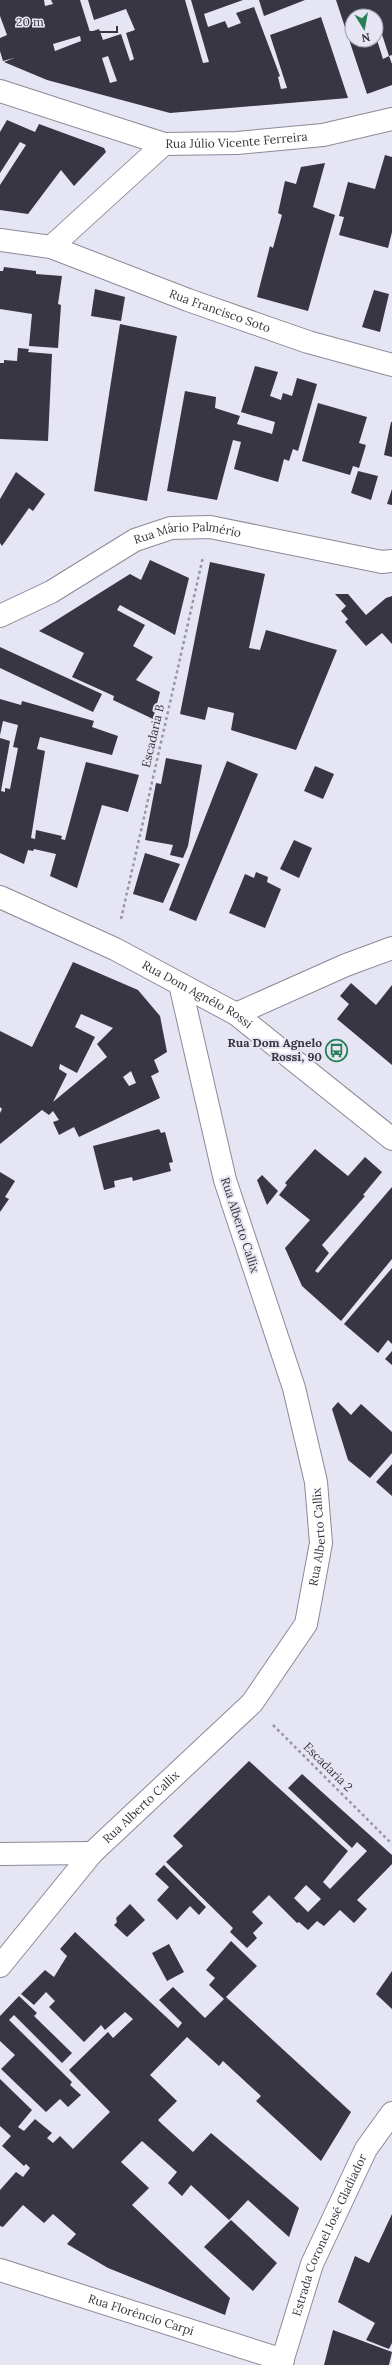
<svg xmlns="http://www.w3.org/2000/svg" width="392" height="2365" viewBox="0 0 392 2365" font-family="Lora,serif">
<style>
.building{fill:#373642;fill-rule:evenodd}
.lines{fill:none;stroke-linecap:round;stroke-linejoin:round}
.street-casing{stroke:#8a8a98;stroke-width:24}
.path{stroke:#9796a1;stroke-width:2.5;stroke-dasharray:3 3;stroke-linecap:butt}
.street{stroke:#fff;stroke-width:22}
.labels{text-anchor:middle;stroke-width:4;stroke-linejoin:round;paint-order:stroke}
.street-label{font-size:12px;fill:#37363c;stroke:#e6e5f4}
.poi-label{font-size:12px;font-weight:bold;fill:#37363c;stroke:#e6e5f4;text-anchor:end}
</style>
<rect width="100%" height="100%" fill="#e6e5f4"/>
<path class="building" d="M0,0H44L45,6L53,4L51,0H80L90,32L99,29L103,40L121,34L130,61L134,59L126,33L135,30L126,9L94,20L88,0H185L203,63L209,62L191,0H243L204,14L208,27L225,21L228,28L241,23L236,13L254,7L280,76L278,77L281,89L287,88L270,35L321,17L348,98L170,113L47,80L4,62L14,58L3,61L0,51V38L7,35L0,16ZM80,36L81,41L55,51L53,44ZM108,56L117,81L110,83L102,58Z
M259,0H305L264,16Z
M336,0H392V55L389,56L376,16H352V40H377L383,59L389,56L392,64V85L367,94Z
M7,120L35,132L39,124L99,146L104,148L106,152L74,186L61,170L28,214L0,210V185L26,145L20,142L0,173V132Z
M385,155L392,157V232L388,248L339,235L344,217L339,216L348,182L375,189Z
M325,163L313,207L335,215L308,311L257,297L270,246L273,248L282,215L278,213L285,181L296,184L301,167Z
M4,267L36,271V274L62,276L58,304L61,305L58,348L29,346L32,314L0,309V271H3Z
M95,289L125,297L121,321L91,316Z
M374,290L389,294L380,332L362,327Z
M120,324L177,336L147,501L94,491Z
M18,348L29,349L28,352L52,354L48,441L0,439V363H4V360L17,361Z
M255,366L278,372L270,396L281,400L283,393L292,396L297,378L317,384L298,451L293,449L289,461L284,459L278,482L234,469L241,442L233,440L217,500L167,491L185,391L216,397L215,408L240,416L237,424L272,434L275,422L241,412Z
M318,403L367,417L359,443L366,445L359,468L353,466L350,475L302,461Z
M391,422H392V457L384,455Z
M358,471L378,476L371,500L351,493Z
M16,472L45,494L33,511L29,508L2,546L0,543V499Z
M392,489V505L387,504Z
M150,560L189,578L175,635L120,605L117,610L145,625L133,646L153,657L136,680L160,692L153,719L113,700L114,696L72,677L84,653L39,631L130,574L141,580Z
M210,562L265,574L249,648L260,650L266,630L337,650L296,750L231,730L234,713L208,707L205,720L180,714Z
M335,594H348L366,615L386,598L392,596V644L382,633L366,646L345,622L348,619L341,611L346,606Z
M0,647L102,694L93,712L0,668Z
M0,699L21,705L22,701L94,721L92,727L118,736L112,755L40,737L37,749L45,751L31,838L35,839L36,830L62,836L61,839L65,840L86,762L139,775L128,812L102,805L77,888L50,876L56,854L34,849L33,851L28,850L24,864L0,853V738L10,741L1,791L5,792V788L10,789L18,748L13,747L18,725L3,721L0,735Z
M166,758L202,765L188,846L183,858L170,855L173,845L145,840L156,783L161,784Z
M227,761L258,774L196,921L169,910Z
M315,766L334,774L323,799L304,791Z
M294,840L312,848L299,878L280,869Z
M145,853L180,864L163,903L133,894Z
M256,872L268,877L267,882L281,889L265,928L229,913L245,874L254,878Z
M73,962L138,990L160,1016L167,1052L154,1060L159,1072L151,1076L160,1098L79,1137L74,1127L59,1135L53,1122L59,1120L53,1111L49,1115L42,1110L0,1144V1113L2,1109L0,1107V1031L32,1047ZM81,1014L113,1028L97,1044L107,1057L53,1102L67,1074L59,1069L60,1064L77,1073L95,1037L75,1027ZM131,1071L136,1083L129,1086L123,1077Z
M351,983L376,1005L392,985V1065L337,1019L349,1004L340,996Z
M159,1129L161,1133L165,1132L173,1162L169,1163L171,1171L133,1181L132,1177L114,1181L115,1187L104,1190L93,1146Z
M315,1149L348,1176L365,1157L382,1172L363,1195L365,1196L322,1245L329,1253L315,1271L318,1273L392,1187V1259L341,1321L302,1286L285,1248L310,1220L279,1195L287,1185L285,1183Z
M0,1172L15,1181L5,1197L9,1199L0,1212Z
M262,1175L278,1191L267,1205L257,1180Z
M392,1268V1344L388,1340L378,1353L344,1324Z
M392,1351V1365L385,1359Z
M338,1402L351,1415L361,1404L392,1432V1453L370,1478L348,1460L332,1409Z
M392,1464V1496L376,1482Z
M249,1761L348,1851L323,1882L330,1889L367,1851L357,1842L352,1848L288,1788L302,1774L392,1855V1864L357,1900L367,1909L354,1923L340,1910L324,1926L317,1921L308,1930L299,1922L297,1923L269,1895L252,1912L263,1923L253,1933L257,1938L247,1948L230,1932L233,1928L166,1862L183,1846L173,1836ZM306,1885L321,1899L308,1912L294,1898Z
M164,1865L206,1907L199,1915L190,1906L177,1920L157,1900L169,1887L155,1874Z
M130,1904L145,1920L127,1937L114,1925L117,1922L116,1918Z
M75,1932L178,2028L182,2023L159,2000L173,1987L205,2018L224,1999L209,1985L215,1978L206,1970L231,1941L257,1966L226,1997L351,2112L321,2161L256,2101L261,2096L223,2061L219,2066L187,2037L150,2075L177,2101L158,2120L163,2125L193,2152L211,2133L299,2208L289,2237L248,2200L229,2220L191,2185L182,2196L168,2183L177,2172L142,2141L121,2162L149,2188L132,2205L230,2298L225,2315L108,2268L67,2244L76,2234L53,2214L44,2223L23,2205L3,2227L0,2226V2190L16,2172L23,2177L30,2168L26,2164L24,2166L2,2146L11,2136L0,2126V2079L32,2110L18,2127L24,2131L35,2119L52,2133L47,2138L53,2143L60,2136L73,2149L110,2112L69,2070L108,2032L113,2038L133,2019L125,2012L105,2030L101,2025L84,2042L49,2007L55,2001L46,1992L34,2005L21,1994L45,1970L54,1977L67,1956L60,1949Z
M169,1944L184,1972L167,1981L152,1953Z
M392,1971V2009L376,1994Z
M19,1996L37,2013L34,2016L72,2053L62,2063L14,2015L9,2020L72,2082L70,2085L81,2095L68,2107L60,2099L46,2112L1,2069L15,2055L0,2041V2016Z
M392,2214V2343L389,2349L366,2340L375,2323L338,2302L355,2256L369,2263Z
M231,2220L277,2263L253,2291L204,2247Z
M333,2330L392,2352L389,2365H324Z"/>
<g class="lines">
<defs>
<g id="street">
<path id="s1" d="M0,91L164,144L237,143L323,135L392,119"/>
<path id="s2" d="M0,240L51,247L188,300L308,342L392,365"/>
<path d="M51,247L164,144"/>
<path id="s3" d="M0,616L51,592L135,540L171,528L210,527L382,562L392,561"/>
<path id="s4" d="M0,897L115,949L236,1014L392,1139"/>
<path d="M236,1014L346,965L392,948"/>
<path d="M0,1854L92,1853"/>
<path id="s5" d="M0,1966L92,1853L252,1703L306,1624L321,1543L316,1482L294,1388L225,1180L180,984"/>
<path id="s6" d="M0,2270L283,2360"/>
<path id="s7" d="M281,2365L312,2264L366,2149L392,2113"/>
</g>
</defs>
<use href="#street" class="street-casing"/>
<path class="path" d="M121,919L203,557
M273,1725L392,1844"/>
<use href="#street" class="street"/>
</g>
<defs>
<symbol id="bus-ring" viewBox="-11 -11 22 22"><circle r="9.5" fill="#e6e5f4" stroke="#278055" stroke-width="1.5"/><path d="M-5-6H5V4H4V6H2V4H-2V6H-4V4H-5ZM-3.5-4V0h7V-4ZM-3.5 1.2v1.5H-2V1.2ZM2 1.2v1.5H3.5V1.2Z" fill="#278055"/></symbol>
</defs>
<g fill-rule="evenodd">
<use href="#bus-ring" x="324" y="1038" width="25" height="25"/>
</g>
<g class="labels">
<g class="street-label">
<text dy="4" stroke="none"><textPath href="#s1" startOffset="245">Rua Júlio Vicente Ferreira</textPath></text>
<text dy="4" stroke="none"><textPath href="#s2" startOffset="232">Rua Francisco Soto</textPath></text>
<text dy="4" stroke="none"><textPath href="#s3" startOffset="209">Rua Mário Palmério</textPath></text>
<text transform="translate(153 736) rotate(-77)" y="4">Escadaria B</text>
<text dy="4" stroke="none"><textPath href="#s4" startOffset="220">Rua Dom Agnélo Rossi</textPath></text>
<text transform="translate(240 1225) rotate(72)" y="4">Rua Alberto Callix</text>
<text dy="4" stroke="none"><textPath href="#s5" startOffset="549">Rua Alberto Callix</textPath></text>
<text transform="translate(328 1767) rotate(45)" y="4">Escadaria 2</text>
<text dy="4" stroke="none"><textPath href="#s5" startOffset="213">Rua Alberto Callix</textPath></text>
<text dy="4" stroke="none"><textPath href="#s7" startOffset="139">Estrada Coronel José Gladiador</textPath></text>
<text dy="4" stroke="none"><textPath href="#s6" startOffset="148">Rua Florêncio Carpi</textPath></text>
</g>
<g class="poi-label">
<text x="322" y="1047">Rua Dom Agnelo<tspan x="322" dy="14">Rossi, 90</tspan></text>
</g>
</g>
<g transform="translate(364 28) rotate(169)"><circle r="19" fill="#e6e5f4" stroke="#a09faa"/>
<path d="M0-3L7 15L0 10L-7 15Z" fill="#278055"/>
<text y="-6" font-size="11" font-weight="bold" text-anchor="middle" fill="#37363c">N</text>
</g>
<path d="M10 26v6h107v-6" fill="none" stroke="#37363c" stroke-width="2"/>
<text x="16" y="26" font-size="12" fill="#37363c" stroke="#e6e5f4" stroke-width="3" paint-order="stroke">20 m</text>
</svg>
